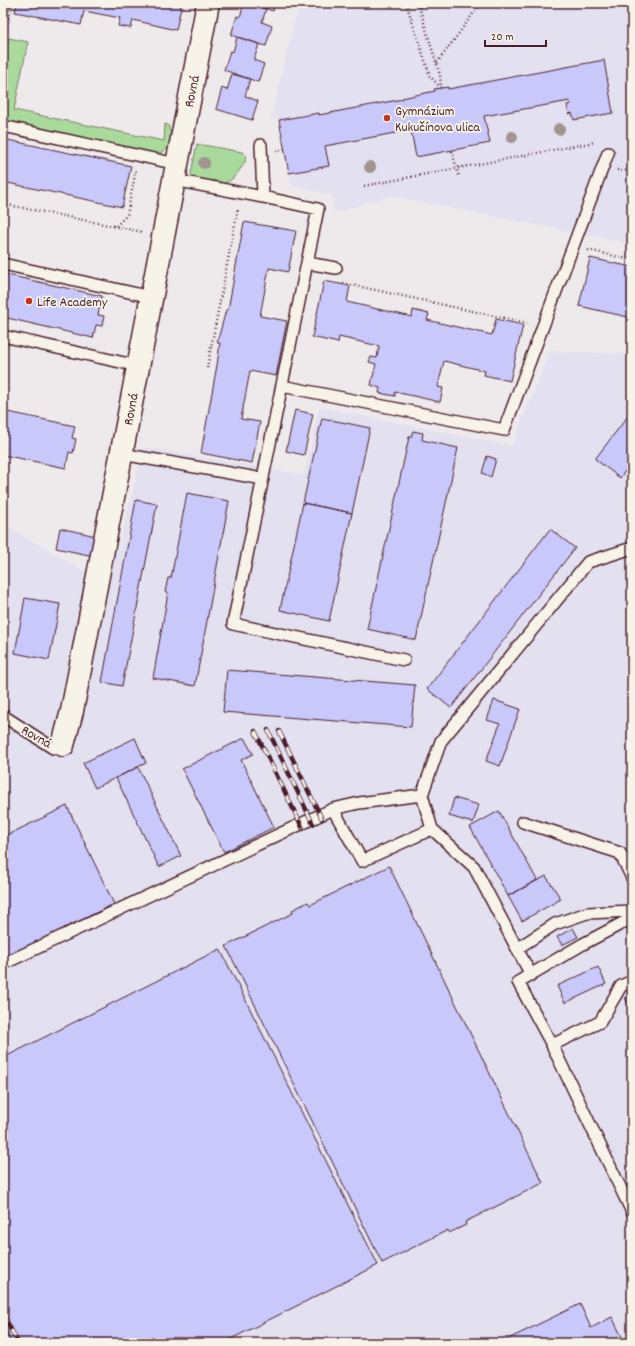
<svg xmlns="http://www.w3.org/2000/svg" width="635" height="1346" viewBox="0 0 635 1346" font-family="Dekko,sans-serif">
<style>
.built{fill:#e3e0f0}
.green{fill:#aada9b;stroke:#7a7c63}
.building{fill:#c8c8fb;stroke:#4a1f2b}
.lines{fill:none;stroke-linecap:round;stroke-linejoin:round}
.service-casing{stroke:#4a1f2b;stroke-width:14}
.minor-casing{stroke:#4a1f2b;stroke-width:25}
.path{stroke:#4a1f2b;stroke-width:2.5;stroke-dasharray:1 3;stroke-linecap:butt}
.service{stroke:#f7f3e8;stroke-width:11}
.minor{stroke:#f7f3e8;stroke-width:22}
.rail-casing{stroke:#4a1f2b;stroke-width:4.5}
.rail{stroke:#f7f3e8;stroke-width:3;stroke-dasharray:9;stroke-linecap:butt}
.tree{fill:#a19491}
.poi-dot{fill:#c8321e;stroke:#f7f3e8;stroke-width:1.5}
.labels{text-anchor:middle;stroke-width:3.5;stroke-linejoin:round;paint-order:stroke}
.street-label{font-size:14px;fill:#4a1f2b;stroke:#f7f3e8}
.poi-label{font-size:14px;fill:#4a1f2b;stroke:#f7f3e8;text-anchor:start}
</style>
<rect width="100%" height="100%" fill="#eeeaec"/>
<filter id="ink" filterUnits="userSpaceOnUse"><feTurbulence type="fractalNoise" baseFrequency=".025" numOctaves="2"/><feDisplacementMap in="SourceGraphic" scale="8" xChannelSelector="R" yChannelSelector="G"/><feConvolveMatrix kernelMatrix="1 2 1 2 8 2 1 2 1" color-interpolation-filters="sRGB"/></filter>
<g filter="url(#ink)">
<path class="built" d="M3,3H15L3,55Z
M299,3H632V244L390,196L334,213L333,196L292,186L279,120L271,118Z
M550,351L632,354V1343H3V524L83,570L119,546L143,447L304,475L319,407L512,446Z"/>
<path class="green" d="M9,38L28,42L14,110L164,141L165,124L168,125L172,137L169,148L158,154L3,121V63Z
M197,144L242,152L246,156L245,162L239,171L231,180L225,183L195,178L191,174Z"/>
<path class="building" d="M3,3H9L8,10L3,9Z
M17,3H182L176,30L133,20L131,28L118,26L120,18L84,11L81,25L15,12Z
M244,3L266,9L262,22L272,26L266,46L231,35L237,16L240,17Z
M249,3H275L273,11Z
M237,37L259,44L254,60L264,64L258,82L224,70L230,51L233,52Z
M604,60L613,113L574,120L572,113L569,114L567,105L571,104L570,101L484,116L490,143L416,157L411,130L325,146L329,166L289,173L279,120L319,113V115L403,99L402,98L435,91L434,89L448,87V89Z
M232,74L250,79L245,96L258,101L252,120L216,109L222,88L227,90Z
M3,139L131,166L122,207L3,182Z
M244,222L296,231L288,272L269,268L260,316L287,321L276,376L250,371L241,419L260,422L252,463L201,453L217,365L220,343H217L226,310H228Z
M590,258L632,267V318L579,306Z
M3,274L102,296L98,315L104,316L102,326L96,325L93,338L3,317Z
M324,281L350,286L347,302L412,317L413,310L429,314L427,320L492,335L496,319L523,325L510,381L484,375L485,371L444,361L438,387L443,388L440,402L395,392V396L379,393L380,388L371,385L376,364L369,362L371,357L377,358L379,346L339,337L338,343L312,337Z
M295,410L313,414L304,455L286,451Z
M3,411L75,426L72,438L76,439L73,453L69,452L66,468L3,455Z
M632,411V462L620,478L595,459Z
M322,418L370,428L352,513L303,503Z
M413,431L423,433L422,440L458,448L416,640L367,629L409,437H411Z
M487,456L496,459L491,477L482,473Z
M187,493L229,501L195,686L153,678L168,593L165,592L168,578H171Z
M136,500L157,504L122,686L102,682Z
M303,503L352,513L329,621L280,610Z
M60,528L96,536L93,556L56,548Z
M550,529L575,548L451,708L427,689Z
M25,598L60,604L49,660L15,653Z
M227,670L415,685L411,727L223,712Z
M494,700L520,709L500,766L486,761L500,724L487,720Z
M135,738L146,763L95,788L83,763Z
M244,738L253,754L241,760L274,827L224,852L182,769Z
M138,767L181,856L159,867L116,778Z
M454,798L479,805L473,823L449,816Z
M67,806L114,904L3,958V837Z
M499,811L537,880L508,896L470,827Z
M389,866L543,1183L465,1222L466,1225L449,1233L448,1230L382,1263L226,946L293,913L292,910L308,902L310,905Z
M546,876L561,899L522,921L508,896Z
M573,928L578,937L562,945L557,937Z
M220,949L378,1265L223,1343H11L3,1326V1058Z
M598,967L606,984L565,1003L557,986Z
M632,995V1013L625,998Z
M580,1304L591,1328L612,1317L625,1343H500Z"/>
<g class="lines">
<defs>
<path id="service" d="M3,126L177,164
M261,145L263,197L318,209L233,624L404,660
M174,180L263,197
M307,263L336,268
M3,264L151,297
M3,336L138,366
M282,386L504,430L608,153
M122,454L263,479
M3,714L5,717L53,748L63,745
M333,809L362,861L432,829
M523,822L620,853L632,878
M632,918L583,944L518,982L552,1045L632,1212
M518,948L555,924L587,913L632,911
M3,964L333,809L359,803L422,795
M531,975L474,867L432,829L422,795L441,741L588,562L632,548
M552,1045L600,1022L621,986L632,981"/>
<path id="minor" d="M63,745L72,711L208,3"/>
</defs>
<use href="#service" class="service-casing"/>
<use href="#minor" class="minor-casing"/>
<path class="path" d="M406,3L430,76L441,88
M418,3L440,75L441,87
M3,42L12,3
M437,63L481,3
M632,67V82
M276,151L285,149
M452,151L459,177
M617,170L632,171
M364,186L595,142
M3,204L143,232
M116,226L127,215L136,170
M588,250L632,260
M343,283L527,323
M207,368L238,208"/>
<use href="#service" class="service"/>
<use href="#minor" class="minor"/>
<defs>
<path id="rail" d="M268,730L313,824
M255,731L303,829
M279,731L322,819
M3,1314L18,1343"/>
</defs>
<use href="#rail" class="rail-casing"/>
<use href="#rail" class="rail"/>
</g>
<g class="tree">
<circle cx="559" cy="129" r="6"/>
<circle cx="512" cy="137" r="6"/>
<circle cx="204" cy="163" r="6"/>
<circle cx="370" cy="167" r="6"/>
</g>
</g>
<g class="poi-dot">
<circle cx="387" cy="118" r="4"/>
<circle cx="29" cy="301" r="4"/>
</g>
<g class="labels">
<g class="street-label">
<text transform="translate(191 91) rotate(-79)" y="5">Rovná</text>
<text transform="translate(130 409) rotate(-80)" y="5">Rovná</text>
<text transform="translate(37 736) rotate(29)" y="5">Rovná</text>
</g>
<g class="poi-label">
<text x="395" y="115">Gymnázium<tspan x="395" dy="16">Kukučínova ulica</tspan></text>
<text x="37" y="306">Life Academy</text>
</g>
</g>
<rect width="635" height="1346" fill="none" stroke="#f7f3e8" stroke-width="16"/>
<rect x="8" y="8" width="619" height="1330" fill="none" stroke="#4a1f2b" stroke-width="1.5" filter="url(#ink)"/>
<path d="M485 40v6h61v-6" fill="none" stroke="#4a1f2b" stroke-width="2"/>
<text x="491" y="40" font-size="12" fill="#4a1f2b" stroke="#f7f3e8" stroke-width="3" paint-order="stroke">20 m</text>
</svg>
